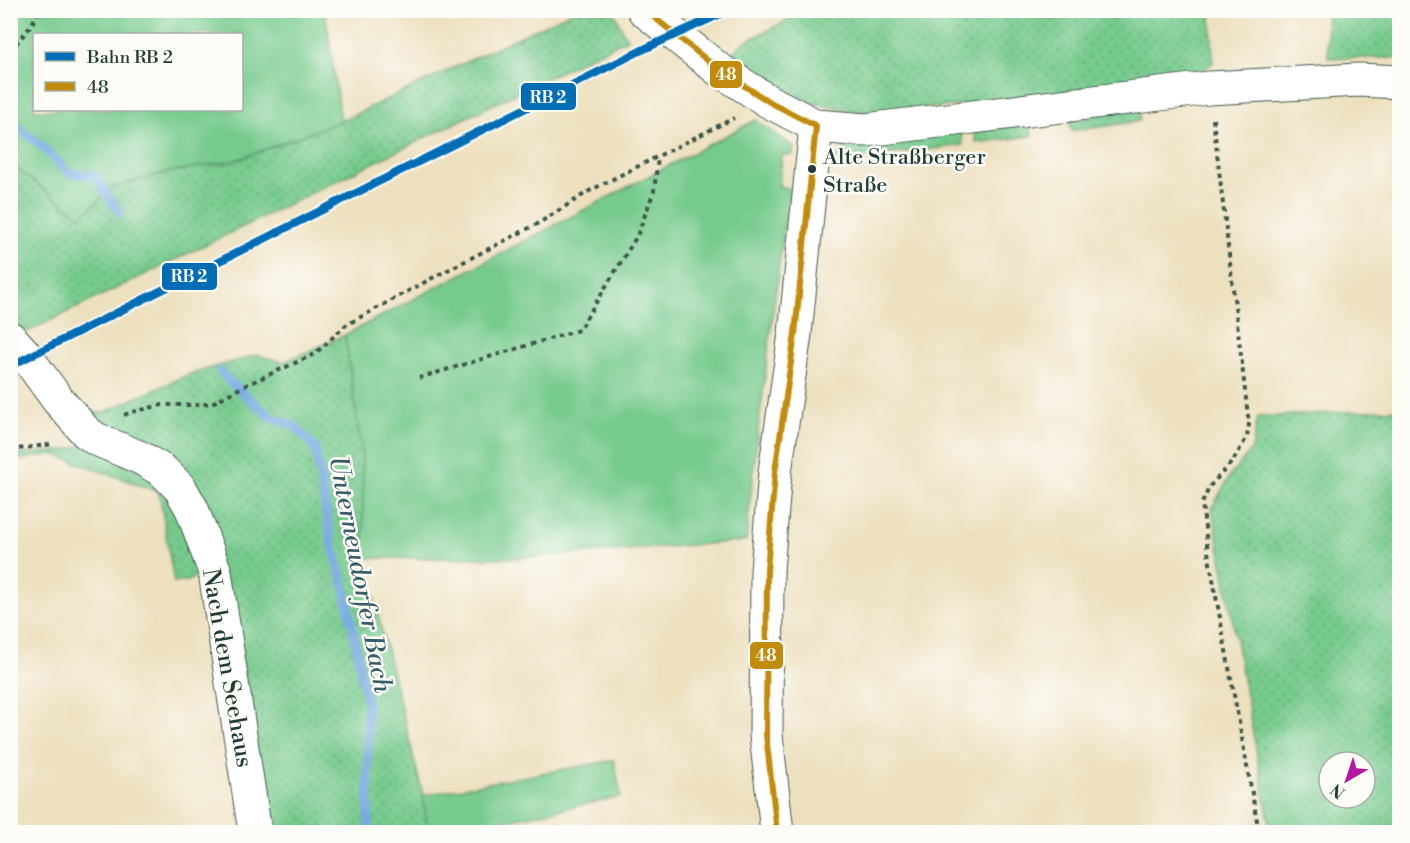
<svg xmlns="http://www.w3.org/2000/svg" width="1410" height="843" viewBox="0 0 1410 843" font-family="'Libre Bodoni',serif">
<style>
.grass{fill:url(#grass-dots);stroke:#4a8460;stroke-width:1.5;fill-rule:evenodd}
.garden{fill:#76ca8d;stroke:#4a8460;stroke-width:1.5;fill-rule:evenodd}
.lines{fill:none;stroke-linecap:round;stroke-linejoin:round}
.stream{stroke:#74a8e1;stroke-width:9}
.minor-casing{stroke:#3e5549;stroke-width:35}
.path{stroke:#3e5549;stroke-width:4;stroke-dasharray:4.5 4.5;stroke-linecap:butt}
.minor{stroke:#fff;stroke-width:33}
.bus-1-casing{stroke:#fdfcf7;stroke-width:10}
.bus-1{stroke:#c18c0d;stroke-width:6}
.rail-1-casing{stroke:#fdfcf7;stroke-width:12}
.rail-1{stroke:#006db5;stroke-width:8}
.bus-dot{fill:#1f3d34;stroke:#fdfcf7;stroke-width:2}
.labels{text-anchor:middle;stroke-width:5;stroke-linejoin:round;paint-order:stroke}
.bus-label{font-size:22px;fill:#1f3d34;stroke:#fdfcf7;text-anchor:start}
.street-label{font-size:24px;fill:#1f3d34;stroke:#fdfcf7}
.water-label{font-size:26px;font-style:italic;fill:#395d68;stroke:#fdfcf7}
.line-badge{stroke:#fdfcf7;stroke-width:2}
.badge-label{font-size:16px;text-anchor:middle;font-weight:bold;fill:#fff}
</style>
<defs>
<pattern id="grass-dots" width="8" height="8" patternUnits="userSpaceOnUse" patternTransform="scale(1.5)"><rect width="8" height="8" fill="#76ca8d"/><path d="M2 2h.1M6 6h.1" fill="none" stroke="#60a574" stroke-width="1.8" stroke-linecap="round"/></pattern>
</defs>
<rect width="100%" height="100%" fill="#fdfcf7"/>
<filter id="ink" filterUnits="userSpaceOnUse"><feTurbulence type="fractalNoise" baseFrequency=".0167" numOctaves="2"/><feDisplacementMap in="SourceGraphic" scale="12" xChannelSelector="R" yChannelSelector="G"/><feConvolveMatrix kernelMatrix="1 2 1 2 8 2 1 2 1" color-interpolation-filters="sRGB"/></filter>
<filter id="wash" filterUnits="userSpaceOnUse"><feTurbulence type="fractalNoise" baseFrequency=".008" numOctaves="4" result="noise"/><feDisplacementMap in="SourceGraphic" scale="24" xChannelSelector="R" yChannelSelector="G"/><feGaussianBlur stdDeviation="1.35" result="paint"/><feColorMatrix in="noise" values="0 0 0 0 0 0 0 0 0 0 0 0 0 0 0 0 0 1.4 0 .05"/><feComposite in="paint" operator="in"/></filter>
<g filter="url(#wash)">
<rect width="100%" height="100%" fill="#ede0bf"/>
<path class="grass" d="M574,11H610L615,15L627,39L23,334L11,310L10,164L81,217L112,188L168,172L234,161L341,121Z
M805,11H1257L1211,13L1213,63L1203,70L978,104L866,113L812,103L766,81L732,53L745,42Z
M1326,11H1399V58H1328Z
M1139,106L1140,121L1072,131L1069,121Z
M1029,123L1032,136L976,143L974,129Z
M961,131L963,145L838,161L835,158L841,150L857,140Z
M345,335L362,453L364,558L423,795L428,832H263L201,508L75,410L102,413L190,374L257,355L283,362Z
M1399,409V832H1271L1212,508L1230,476L1252,449L1258,417ZM1329,762H1365V798H1329Z
M90,442L168,486L199,574L188,581L174,583L159,492L53,454L11,461V455L68,450Z"/>
<path class="garden" d="M10,11H325L341,121L234,161L168,172L112,188L81,217L11,164V42L19,27L11,22ZM34,34H242V110H34Z
M756,120L794,147L793,155H782L779,186L789,188L757,438L746,541L516,558H364L362,453L345,335Z
M614,760L621,797L498,822L499,832H428L423,795Z"/>
<g class="lines">
<path class="stream" d="M10,122L37,142L69,173L94,175L120,213
M220,371L228,380L272,418L295,426L315,448L331,540L345,589L367,705L369,832"/>
</g>
</g>
<g filter="url(#ink)">
<g class="lines">
<defs>
<path id="minor" d="M644,10L718,69L768,101L816,126L866,130L1209,88L1359,80L1400,82
M10,338L23,352L58,400L86,432L96,439L141,458L163,471L180,488L192,509L215,572L255,832
M777,832L766,735L767,571L775,472L795,334L816,126"/>
</defs>
<use href="#minor" class="minor-casing"/>
<path class="path" d="M10,51L31,26L39,10
M1213,119L1249,424L1247,437L1233,461L1210,486L1202,503L1208,552L1259,832
M419,378L579,330L637,236L654,191L658,158
M124,415L132,412L162,405H201L214,402L246,385L315,354L346,325L436,276L539,223L591,190L734,118
M10,450L54,444"/>
<use href="#minor" class="minor"/>
<defs>
<path id="bus-1" d="M645,10L718,69L768,101L816,126
M777,832L766,735L767,571L775,472L795,334L816,126"/>
</defs>
<use href="#bus-1" class="bus-1-casing"/>
<use href="#bus-1" class="bus-1"/>
<defs>
<path id="rail-1" d="M10,366L642,50L729,10"/>
</defs>
<use href="#rail-1" class="rail-1-casing"/>
<use href="#rail-1" class="rail-1"/>
</g>
</g>
<circle class="bus-dot" cx="812" cy="169" r="5"/>
<g class="labels">
<g class="bus-label">
<text x="823" y="164">Alte Straßberger<tspan x="823" dy="28">Straße</tspan></text>
</g>
<g class="street-label">
<text transform="translate(228 668) rotate(80)" y="8">Nach dem Seehaus</text>
</g>
<g class="water-label">
<text transform="translate(361 574) rotate(79)" y="9">Unterneudorfer Bach</text>
</g>
</g>
<g class="line-badge">
<rect x="709" y="60" width="34" height="29" rx="6" fill="#c18c0d"/>
<rect x="520" y="82" width="57" height="29" rx="6" fill="#006db5"/>
<rect x="161" y="262" width="57" height="29" rx="6" fill="#006db5"/>
<rect x="749" y="641" width="35" height="29" rx="6" fill="#c18c0d"/>
</g>
<g class="badge-label">
<text x="726" y="80">48</text>
<text x="548" y="103">RB 2</text>
<text x="189" y="282">RB 2</text>
<text x="766" y="661">48</text>
</g>
<rect width="1410" height="843" fill="none" stroke="#fdfcf7" stroke-width="36"/>
<rect x="33" y="33" width="210" height="78" fill="#fdfcf7" stroke="#a4b0a9" stroke-width="1.5"/>
<rect x="45" y="52" width="30" height="9" fill="#006db5" stroke="#a4b0a9" stroke-width="1.5"/>
<text x="87" y="63" font-size="18" fill="#1f3d34">Bahn RB 2</text>
<rect x="45" y="82" width="30" height="9" fill="#c18c0d" stroke="#a4b0a9" stroke-width="1.5"/>
<text x="87" y="93" font-size="18" fill="#1f3d34">48</text>
<g transform="translate(1347 780) rotate(219)"><circle r="28" fill="#fdfcf7" stroke="#a4b0a9" stroke-width="1.5"/>
<path d="M0-4.5L10 22L0 15L-10 22Z" fill="#b5179e"/>
<text y="-9" font-size="16" font-weight="bold" text-anchor="middle" fill="#1f3d34">N</text>
</g>
</svg>
